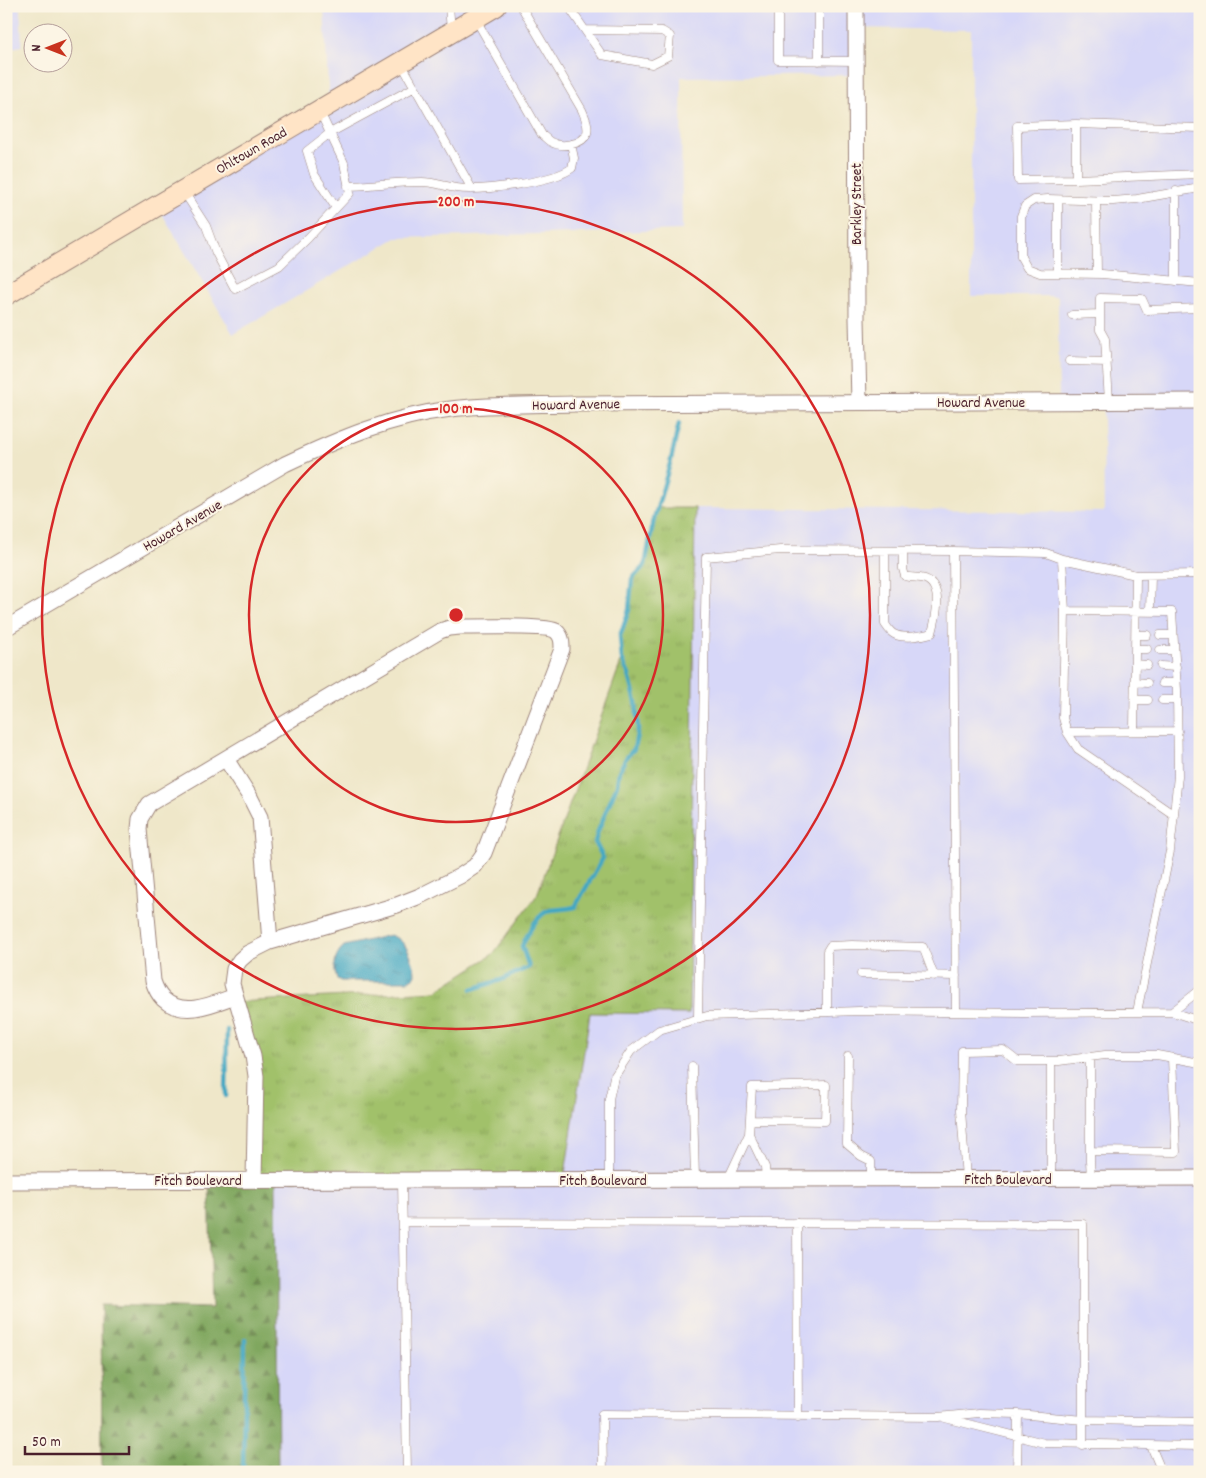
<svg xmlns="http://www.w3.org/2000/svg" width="1206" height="1478" viewBox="0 0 1206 1478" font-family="Dekko,sans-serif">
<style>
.built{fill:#d7d7f8}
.grass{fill:url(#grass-tufts);stroke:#76704a}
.forest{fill:url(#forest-firs);stroke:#656344}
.water{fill:url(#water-ripples);stroke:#466377}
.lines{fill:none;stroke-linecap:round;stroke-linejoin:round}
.stream{stroke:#43a7c3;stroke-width:4.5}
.lane-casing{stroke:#9c837a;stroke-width:9}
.street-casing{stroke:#9c837a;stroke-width:17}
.secondary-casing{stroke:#9c837a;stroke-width:22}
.lane{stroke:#fff;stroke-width:8}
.street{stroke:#fff;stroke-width:15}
.secondary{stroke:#ffe4c6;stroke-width:20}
.ring{fill:none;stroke:#d62828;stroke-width:2.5}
.labels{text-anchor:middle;stroke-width:4;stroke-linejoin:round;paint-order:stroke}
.street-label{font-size:15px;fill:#4a1f2b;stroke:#fcf5e5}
.centre{fill:#d62828;stroke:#fcf5e5;stroke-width:2.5}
.ring-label{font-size:15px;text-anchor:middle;font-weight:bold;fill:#d62828;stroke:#fcf5e5;stroke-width:4;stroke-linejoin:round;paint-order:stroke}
</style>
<defs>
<pattern id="grass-tufts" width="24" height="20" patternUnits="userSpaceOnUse" patternTransform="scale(1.25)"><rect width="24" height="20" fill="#a1c16a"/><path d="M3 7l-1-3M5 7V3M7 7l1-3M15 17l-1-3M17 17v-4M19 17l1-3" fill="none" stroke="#8ca55c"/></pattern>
<pattern id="forest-firs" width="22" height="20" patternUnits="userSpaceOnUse" patternTransform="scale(1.25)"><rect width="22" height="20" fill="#80a75e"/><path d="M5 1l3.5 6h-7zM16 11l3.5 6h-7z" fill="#6b874e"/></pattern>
<pattern id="water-ripples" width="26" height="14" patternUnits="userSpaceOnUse" patternTransform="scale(1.25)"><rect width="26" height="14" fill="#43a7c3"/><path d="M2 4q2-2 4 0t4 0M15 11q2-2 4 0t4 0" fill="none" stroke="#3a879f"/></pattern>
</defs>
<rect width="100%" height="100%" fill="#fcf5e5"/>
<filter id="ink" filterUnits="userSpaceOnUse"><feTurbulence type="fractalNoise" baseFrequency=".02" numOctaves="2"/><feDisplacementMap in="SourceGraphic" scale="10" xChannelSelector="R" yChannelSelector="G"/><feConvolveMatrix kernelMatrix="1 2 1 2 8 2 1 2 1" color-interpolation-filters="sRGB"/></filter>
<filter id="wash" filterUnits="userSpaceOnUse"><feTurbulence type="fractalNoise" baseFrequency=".0096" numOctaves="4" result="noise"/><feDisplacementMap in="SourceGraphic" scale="20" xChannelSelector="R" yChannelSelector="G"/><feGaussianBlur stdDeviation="1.12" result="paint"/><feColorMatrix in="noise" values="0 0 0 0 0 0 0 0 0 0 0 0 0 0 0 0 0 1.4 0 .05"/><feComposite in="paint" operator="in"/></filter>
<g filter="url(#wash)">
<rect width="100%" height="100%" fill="#efe7c9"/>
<path class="built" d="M6,6H20L22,46L6,49Z
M324,6H1200V1472H278L276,1180H564L590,1013L689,1014L695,508L1104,512L1103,401H1059L1058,296H971V30L856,28V75L681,77L682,230L396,238L233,334L157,205L329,104Z"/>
<path class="grass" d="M657,508H695L689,1014L590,1013L564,1180H254L256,1076L237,1002L436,991L493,954L537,895L622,659L620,636L629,610L632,579L645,565Z"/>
<path class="forest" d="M209,1180H276L278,1472H102L101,1305L212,1308Z"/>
<path class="water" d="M390,935C394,937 398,938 401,941C408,947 418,970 414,978L408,981H341L337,979C333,968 334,954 344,946Z"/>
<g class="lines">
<path class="stream" d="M472,989L501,980L529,967L522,946C528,934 537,913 551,910C559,909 567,909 575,907L603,858L595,842L598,831L617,785L619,771L626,758L634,749L638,729L636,702L629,675L622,659L620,636L629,610L632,579L645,565L654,519L671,460L679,423
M226,1096L227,1030
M243,1472L245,1339"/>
</g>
</g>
<g filter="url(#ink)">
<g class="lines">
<defs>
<path id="lane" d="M449,6L451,31
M569,6L573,13L584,6
M778,6V60L856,61
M819,6V61
M573,13L602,55L652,64L668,56L670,36L662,31L585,30
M475,18L542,135C545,137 548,141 551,142C561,148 583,145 587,133C589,125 585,117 582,110L521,6
M401,63L472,189
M1200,128L1076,124V179L1200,174
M1076,179L1018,180L1017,126L1076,124
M348,186C373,185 397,182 422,182C433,182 444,186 456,188C479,192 554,182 572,168L574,158L571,144
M1200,188L1137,199L1113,201L1048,199L1034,200L1025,206L1021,216V257L1027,268L1040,273L1102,274L1200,283
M1176,191V281
M184,192L206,226L216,253L235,289L279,266L308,238L350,193L344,163L320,112
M1058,200V273
M1096,201L1097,274
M336,208L314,174L307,151L330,133L415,87
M1072,315L1100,314
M1069,361L1107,362
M1109,401L1105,339L1100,330V298L1142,299L1147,310L1200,308
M885,551V624C888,628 890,632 894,634C903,639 922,636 932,633C936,618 944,586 925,579C919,577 911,578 905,576L903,569V551
M1065,611L1062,559L1136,575L1200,574
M1150,612L1151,575
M1136,635H1147
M1160,635H1173
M1135,649H1147
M1160,650H1174
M1135,664L1147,665
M1161,666L1176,667
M1135,682L1147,683
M1162,683H1176
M1135,700H1148
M1162,700H1177
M1134,731L1136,575
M1067,732L1178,731
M861,974L956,976
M827,1012V951L830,946L852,945L923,947L934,976
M956,1012L953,551L1046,553L1062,559
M1137,1012L1170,851L1178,776L1177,690L1172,612L1065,611L1063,718L1067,732L1078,749L1174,815
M1172,1012L1200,990
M698,1018L706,557L780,550L953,551
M848,1056L847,1144L861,1156L871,1161V1179
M1090,1057V1160L1091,1179
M692,1066L695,1179
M749,1134L752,1087L826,1085L825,1121L750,1120
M1090,1151L1176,1152L1172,1058
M728,1179L749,1134L765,1167L766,1179
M966,1179L961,1110L962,1051L1003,1050L1017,1061H1059L1105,1055H1157L1200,1063
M1051,1179V1061
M402,1180L407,1472
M609,1180V1099L614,1077L631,1051L659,1030L707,1016L859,1011L1023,1013L1172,1012L1200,1021
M403,1222L1083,1224V1445
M797,1223L798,1417
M945,1418L1044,1443L1200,1446
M1151,1446L1162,1472
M603,1472L602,1414L938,1417L979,1413L1018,1414L1083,1420L1200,1422
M1017,1472L1018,1414"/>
<path id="street" d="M856,6L857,319L859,402
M6,628L285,464C338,439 392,416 451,409C491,404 532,405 573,404L1200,401
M226,759L250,797L260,817L270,942
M235,996C213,1004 183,1018 163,999C158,994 155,987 153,981L139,829L140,819L149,804L440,631L449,628L460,627C475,627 548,625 556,631C562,636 562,642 562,649L484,853L475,866L460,876L420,896L397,905L270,942L248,953L240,960L234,969L232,984L253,1056L256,1076L254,1180
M6,1181L1200,1178"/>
<path id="secondary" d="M6,295L496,6"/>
</defs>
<use href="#lane" class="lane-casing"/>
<use href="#street" class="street-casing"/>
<use href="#secondary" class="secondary-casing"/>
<use href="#lane" class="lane"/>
<use href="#street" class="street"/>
<use href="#secondary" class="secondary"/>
</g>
</g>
<g class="ring">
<circle cx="456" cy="615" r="207"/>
<circle cx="456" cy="615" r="414"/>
</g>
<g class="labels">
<g class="street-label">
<text transform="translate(251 150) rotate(-30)" y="5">Ohltown Road</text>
<text transform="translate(856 204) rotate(-90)" y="5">Barkley Street</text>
<text x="981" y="407">Howard Avenue</text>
<text transform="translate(576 404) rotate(-1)" y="5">Howard Avenue</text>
<text transform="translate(182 525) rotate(-30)" y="5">Howard Avenue</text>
<text x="1008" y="1184">Fitch Boulevard</text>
<text x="198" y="1185">Fitch Boulevard</text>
<text x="603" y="1185">Fitch Boulevard</text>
</g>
</g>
<circle cx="456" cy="615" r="8" class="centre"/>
<g class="ring-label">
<text x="456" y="206">200 m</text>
<text x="456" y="413">100 m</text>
</g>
<rect width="1206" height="1478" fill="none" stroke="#fcf5e5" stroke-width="25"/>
<g transform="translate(48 48) rotate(270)"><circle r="24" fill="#fcf5e5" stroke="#b59f9b"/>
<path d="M0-4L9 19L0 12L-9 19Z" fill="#c8321e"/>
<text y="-8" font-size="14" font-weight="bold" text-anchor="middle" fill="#4a1f2b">N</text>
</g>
<path d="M25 1446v8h104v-8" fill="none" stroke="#4a1f2b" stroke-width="2.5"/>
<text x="32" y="1446" font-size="15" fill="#4a1f2b" stroke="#fcf5e5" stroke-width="4" paint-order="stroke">50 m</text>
</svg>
